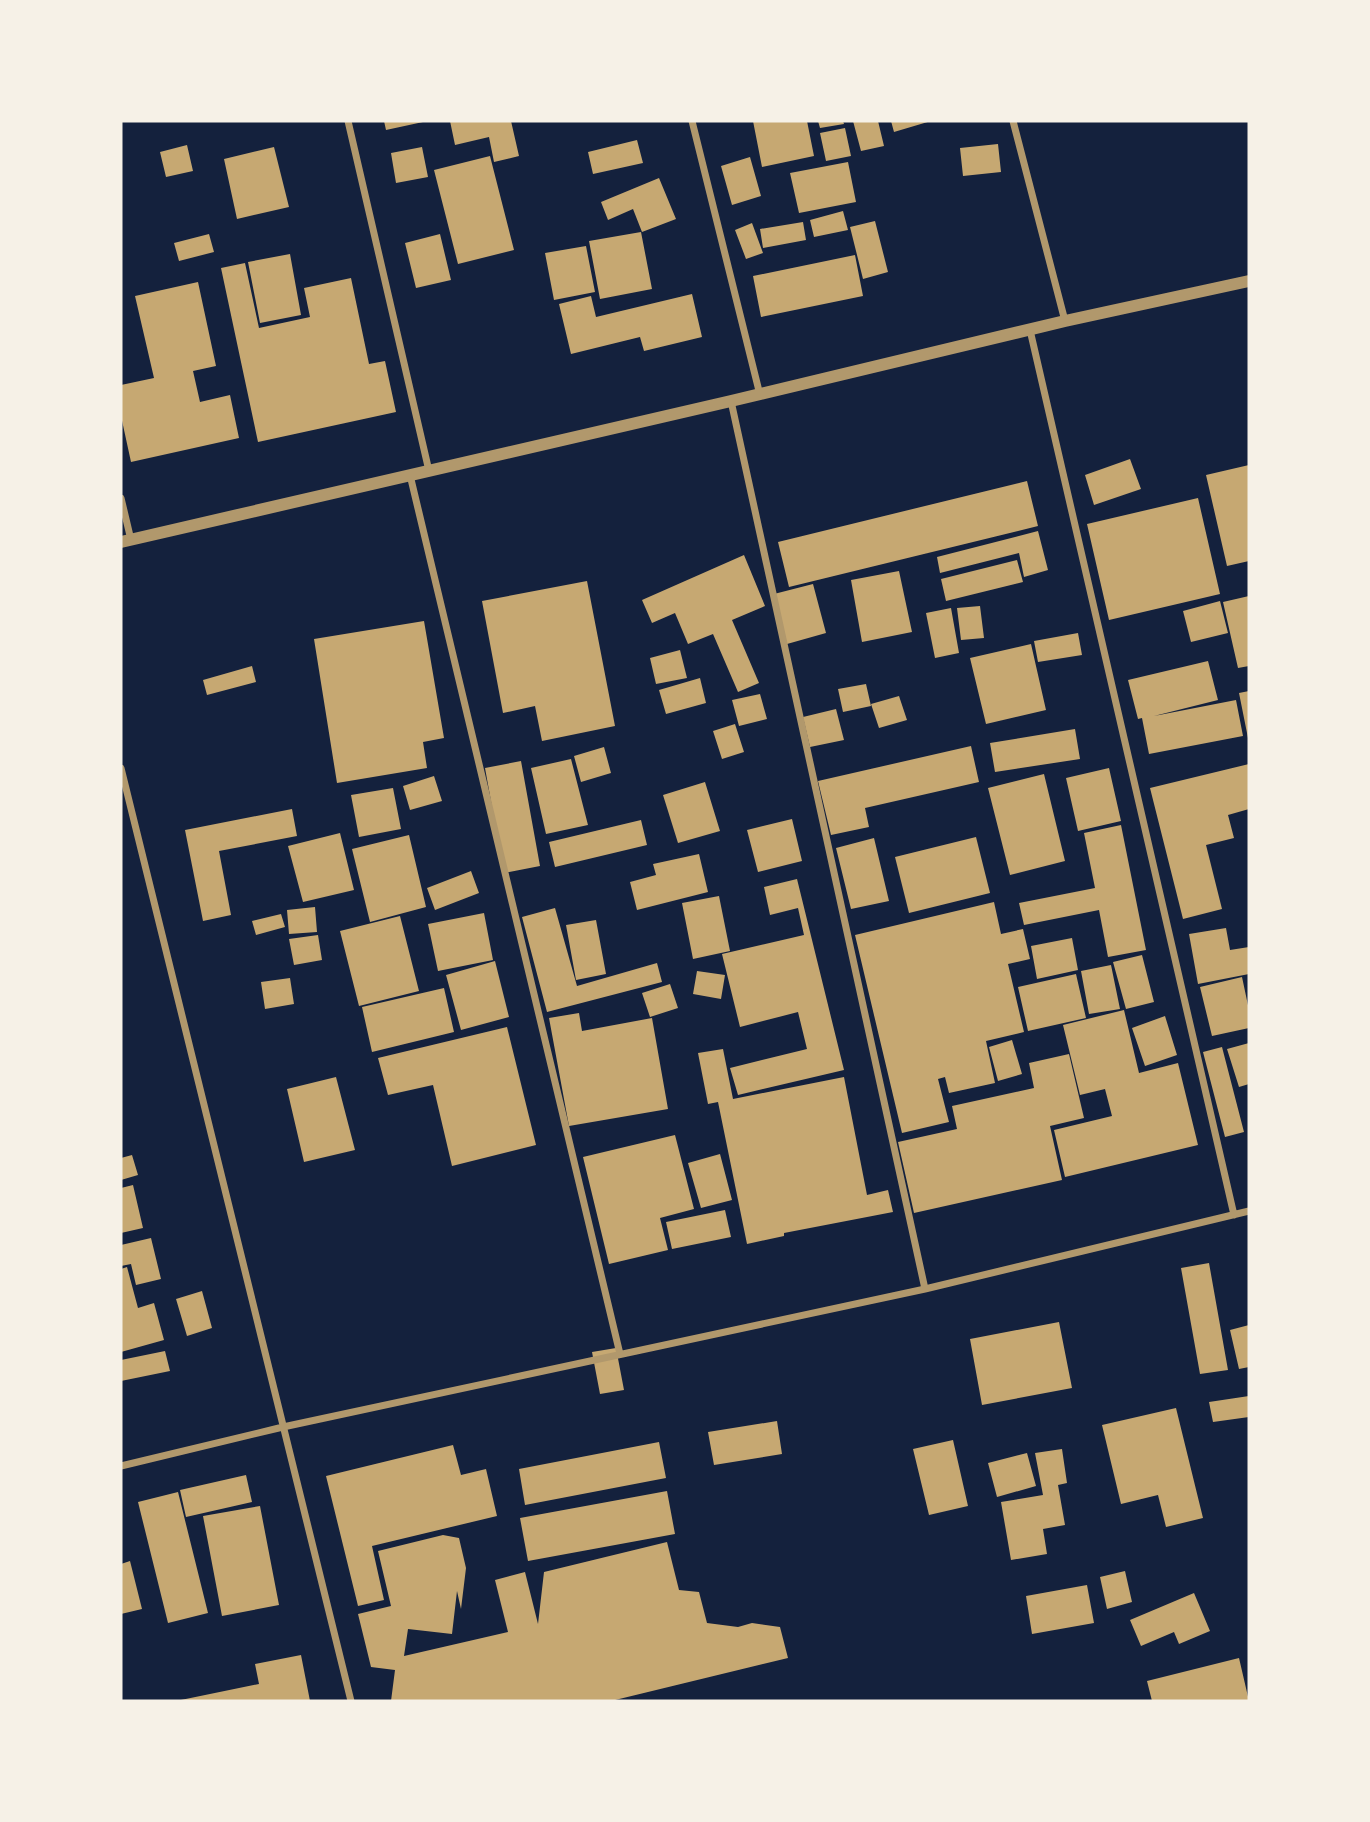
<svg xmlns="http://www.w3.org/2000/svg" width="1370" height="1822" viewBox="0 0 1370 1822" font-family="'Sofia Sans Condensed',sans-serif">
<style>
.building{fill:#c6a872}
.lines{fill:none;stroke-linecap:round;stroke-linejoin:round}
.minor{stroke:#b1986c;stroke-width:7}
.tertiary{stroke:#b1986c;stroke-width:12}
</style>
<rect width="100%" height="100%" fill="#14213d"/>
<path class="building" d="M384,121H423V122L386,130Z
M450,121H511L519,156L494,162L489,137L455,145Z
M753,121H807L814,156L762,167Z
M818,121H843L844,124L820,128Z
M853,121H878L884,146L861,151Z
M891,121H931L894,132Z
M845,128L851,156L826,161L820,133Z
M637,140L643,163L593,174L588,152Z
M998,144L1001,172L963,176L960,148Z
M187,145L193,171L166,177L160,152Z
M274,147L289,207L237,219L224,159Z
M422,147L428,177L396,183L391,153Z
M490,156L514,250L458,264L434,170Z
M750,157L761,196L732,205L721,166Z
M848,162L856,202L799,213L790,173Z
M659,178L676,219L642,232L633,209L608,220L601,202Z
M843,211L848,230L814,237L810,220Z
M875,221L888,272L863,279L850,227Z
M803,222L806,240L763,248L760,229Z
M752,223L763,253L746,259L735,230Z
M641,232L652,289L600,299L589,241Z
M209,234L214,252L179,261L174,243Z
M440,234L451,280L416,288L405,243Z
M586,246L595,292L554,300L545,253Z
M290,254L301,315L260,323L248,262Z
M855,255L863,296L761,317L753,276Z
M245,263L259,328L310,317L304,288L351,278L369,364L385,361L396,412L258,442L221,268Z
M198,282L216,366L193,371L200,402L230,395L239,438L131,462L121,416V385L154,378L135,296Z
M692,294L702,337L644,351L640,337L571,354L559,304L591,296L596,317Z
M1130,459L1141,489L1094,505L1085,475Z
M1249,465V561L1227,566L1206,475Z
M1027,481L1038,526L789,587L778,542Z
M1198,498L1220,594L1109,620L1087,524Z
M1038,531L1048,570L1024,577L1019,553L940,573L937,557Z
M744,555L765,606L732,620L759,683L738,692L713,634L688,644L675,613L652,623L642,600Z
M1017,560L1023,582L946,601L941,579Z
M899,571L912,632L862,642L851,580Z
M587,581L615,726L542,741L535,706L503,713L482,601Z
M813,584L826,633L787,644L774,594Z
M1249,596V666L1238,668L1223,602Z
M1220,601L1228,633L1191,642L1183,611Z
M980,606L984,638L961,640L957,608Z
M951,608L959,653L935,658L926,613Z
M424,621L444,738L423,742L427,768L337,783L314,639Z
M1078,633L1082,655L1038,662L1034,641Z
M1031,644L1046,710L986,724L970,658Z
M680,650L687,678L656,684L650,658Z
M1208,661L1218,700L1154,716L1236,700L1243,736L1149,754L1142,718L1138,719L1128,680Z
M252,666L256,682L207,695L203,680Z
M700,678L706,703L666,714L659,690Z
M866,684L871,706L843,712L838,689Z
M1249,691V738H1248L1239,693Z
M760,694L767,719L739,726L732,700Z
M899,696L907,720L879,728L871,704Z
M836,709L844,740L810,747L803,717Z
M735,724L744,752L722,759L713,731Z
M1075,729L1080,759L995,772L990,743Z
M971,746L979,782L865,808L869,827L831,835L818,781Z
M604,747L611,773L581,782L574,756Z
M571,759L588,825L546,834L531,768Z
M521,761L540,866L504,873L485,768Z
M1249,764V809L1228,815L1234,838L1206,845L1222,909L1183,919L1150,788Z
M1109,768L1121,821L1078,831L1066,778Z
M1044,774L1065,861L1010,875L988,788Z
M434,776L442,801L410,810L403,786Z
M705,782L720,831L678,843L663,795Z
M393,788L401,829L359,837L351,795Z
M292,809L297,836L219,851L231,915L203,921L185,830Z
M792,819L802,861L758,872L747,830Z
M641,820L647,845L555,867L549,842Z
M1121,825L1146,950L1108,957L1099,910L1024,925L1019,903L1095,888L1084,833Z
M340,833L354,890L303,902L288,846Z
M409,835L426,907L370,922L352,849Z
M976,837L990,893L909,913L895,857Z
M874,838L889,901L851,909L836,848Z
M699,854L708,892L637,910L630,882L656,875L653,864Z
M471,871L479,893L435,910L427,888Z
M797,879L844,1070L738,1095L730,1068L807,1049L798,1012L740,1027L722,954L804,935L798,908L770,915L764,887Z
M719,896L730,951L693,959L682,903Z
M994,902L1001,934L1023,929L1030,959L1008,964L1024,1032L986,1041L995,1083L949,1093L945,1077L938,1079L949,1122L902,1133L855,935Z
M315,907L317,932L289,934L287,910Z
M555,908L577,986L657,963L662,982L547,1012L522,917Z
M484,913L493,960L438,971L428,924Z
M281,914L285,927L256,935L252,921Z
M400,916L419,991L359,1006L340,931Z
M596,920L606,974L576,980L566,925Z
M1226,928L1230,950L1249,947V974L1198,984L1189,934Z
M318,935L322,960L294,965L289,939Z
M1072,938L1078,970L1037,979L1031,946Z
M1142,955L1154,1002L1126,1009L1113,962Z
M495,961L509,1017L461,1030L446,975Z
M1111,965L1120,1009L1089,1014L1081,971Z
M697,971L725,975L721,999L693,994Z
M1076,974L1086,1018L1028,1031L1018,987Z
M1242,977L1249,1010V1028L1212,1036L1200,987Z
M290,978L294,1004L265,1009L261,982Z
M670,984L678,1008L650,1017L642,993Z
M444,988L454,1032L372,1052L362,1007Z
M1124,1010L1139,1073L1178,1063L1198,1145L1065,1177L1054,1130L1112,1116L1105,1089L1080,1095L1063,1025Z
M579,1013L582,1031L652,1018L668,1109L569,1126L549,1018Z
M1165,1016L1177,1055L1145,1066L1132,1028Z
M507,1027L536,1145L452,1166L433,1085L388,1095L378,1058Z
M1012,1040L1022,1074L998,1081L989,1047Z
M1249,1043V1084L1239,1087L1227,1049Z
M1222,1047L1244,1132L1225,1137L1203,1052Z
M723,1049L733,1099L844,1077L867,1195L888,1190L893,1212L784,1233V1236L747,1244L718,1102L708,1104L698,1053Z
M1069,1054L1084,1118L1050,1126L1062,1180L914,1213L898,1142L957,1129L952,1106L1034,1088L1029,1063Z
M336,1077L355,1150L304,1162L287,1089Z
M675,1135L694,1209L660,1218L668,1250L609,1264L583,1157Z
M720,1154L732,1200L701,1208L688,1163Z
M132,1155L138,1175L121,1180V1158Z
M133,1185L143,1228L121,1233V1188Z
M725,1210L731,1237L672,1249L666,1222Z
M151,1238L161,1279L136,1285L131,1264L121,1266V1245Z
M1209,1263L1228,1370L1200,1374L1181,1268Z
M127,1267L138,1308L154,1303L164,1340L121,1352V1269Z
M202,1291L212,1328L187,1336L176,1299Z
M1059,1322L1072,1388L982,1405L970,1339Z
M1249,1325V1367L1239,1369L1230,1330Z
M616,1348L624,1390L600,1394L592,1352Z
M165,1351L170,1371L121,1381V1360Z
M1249,1396V1417L1213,1422L1209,1402Z
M1176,1408L1203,1518L1166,1527L1158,1495L1121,1504L1102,1425Z
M777,1421L782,1454L714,1465L708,1432Z
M953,1440L968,1506L929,1515L913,1449Z
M659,1442L666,1478L525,1505L519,1469Z
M453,1445L461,1475L486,1469L497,1516L372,1546L384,1600L358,1606L326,1476Z
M1062,1449L1067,1483L1058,1485L1065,1525L1043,1529L1047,1554L1011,1560L1001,1502L1043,1495L1035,1453Z
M1027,1453L1036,1486L997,1497L988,1463Z
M246,1475L252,1502L186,1517L180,1490Z
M667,1491L675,1534L528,1561L520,1518Z
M178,1492L208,1613L168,1623L138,1502Z
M260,1506L279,1605L222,1616L203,1516Z
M443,1535L459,1538L466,1568L461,1609L457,1591L452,1634L408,1629L404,1656L508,1632L495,1580L525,1572L538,1624L544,1572L667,1542L679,1590L699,1592L707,1623L738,1627L752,1623L780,1627L788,1658L611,1701H391L395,1670L371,1667L358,1614L391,1606L378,1551Z
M130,1561L142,1609L121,1614V1564Z
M1125,1571L1132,1602L1107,1609L1100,1577Z
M1087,1585L1094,1623L1032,1634L1026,1596Z
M1194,1593L1210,1631L1179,1644L1174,1632L1141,1646L1130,1620Z
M301,1655L310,1701H176L259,1684L255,1664Z
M1239,1658L1249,1701H1152L1147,1681Z"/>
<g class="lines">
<path class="minor" d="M348,121L429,471
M692,121L760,395
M1013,121L1065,321
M1030,330L1234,1215
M731,401L925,1289
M410,475L620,1354
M121,498L131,540
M121,768L351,1701
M121,1466L283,1427L925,1289L1249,1211"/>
<path class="tertiary" d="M121,542L731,401L1065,321L1249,281"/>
</g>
<rect width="1370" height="1822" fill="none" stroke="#f6f1e7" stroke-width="245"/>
</svg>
